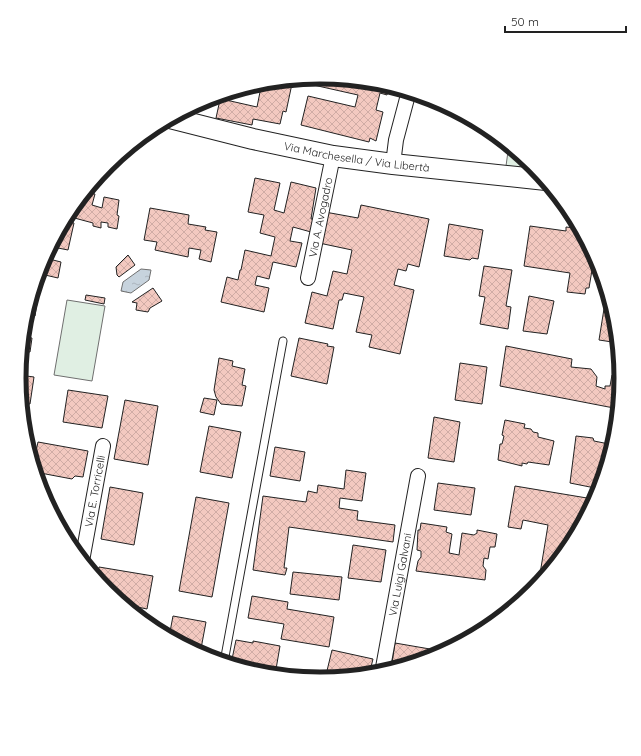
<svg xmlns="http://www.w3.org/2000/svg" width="641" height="756" viewBox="0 0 641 756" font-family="Quicksand,sans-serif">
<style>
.pitch{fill:#e0efe3;stroke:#6f6f6f}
.water{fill:url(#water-ripples);stroke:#6f6f6f}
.building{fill:url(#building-cross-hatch);stroke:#222}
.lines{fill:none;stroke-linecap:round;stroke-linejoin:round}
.lane-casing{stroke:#222;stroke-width:9}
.street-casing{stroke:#222;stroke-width:16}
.secondary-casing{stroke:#222;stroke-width:22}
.lane{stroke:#fff;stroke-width:7}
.street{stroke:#fff;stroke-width:14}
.secondary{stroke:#fff;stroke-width:20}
.labels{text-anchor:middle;stroke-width:3;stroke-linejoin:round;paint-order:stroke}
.street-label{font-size:11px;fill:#222;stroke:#fff}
.rim{fill:none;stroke:#222;stroke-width:5}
</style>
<defs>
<pattern id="water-ripples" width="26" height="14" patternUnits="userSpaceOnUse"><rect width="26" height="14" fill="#c7d3dd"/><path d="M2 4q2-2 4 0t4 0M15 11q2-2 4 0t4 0" fill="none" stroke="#abb5bd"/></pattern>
<pattern id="building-cross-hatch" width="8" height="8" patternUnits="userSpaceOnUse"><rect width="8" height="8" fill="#f3c9c0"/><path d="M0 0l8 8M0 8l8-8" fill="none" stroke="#d0aca5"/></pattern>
</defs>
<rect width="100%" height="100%" fill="#fff"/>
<path class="pitch" d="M509,144L534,165L537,169L506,166Z
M67,300L105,306L92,381L54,375Z"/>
<path class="water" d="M141,269L151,270L149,280L131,293L121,291L123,282Z"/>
<path class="building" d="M321,77L380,82L389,85L387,95L380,93L376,110L383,112L376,141L370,138L369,142L301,125L308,96L355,107L358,95L309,84L310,78Z
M293,79L286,112L283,111L280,124L253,119L252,125L216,118L221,95H227L226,100L257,107L262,82Z
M255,178L280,183L274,210L284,213L291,182L316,188L311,219H314L311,232L293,227L290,241L302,243L296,267L273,262L269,279L257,276L255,285L269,288L264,312L221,302L227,277L238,280L240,270H241L245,250L271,256L275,237L260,233L264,215L248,212Z
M85,192L95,194L92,205L102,208L104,197L119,200L117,215L119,216L117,229L108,227V223L101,222V228L93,226V223L67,216L70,210Z
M361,205L429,219L419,267L408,264L406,271L398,269L394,285L414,290L400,354L369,347L372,335L356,332L364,297L344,293L342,300H339L333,329L305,323L312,292L327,296L333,271L347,274L352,250L319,243L325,212L358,218Z
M150,208L189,215L188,224L206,227L205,230L217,232L211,262L199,259L201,250L189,248L188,257L155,250L157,242L144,240Z
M65,220L74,223L68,250L53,247L54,240Z
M576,220L599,263L588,261L592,270L589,288H586L585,294L567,292L570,273L524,266L530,226L566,231V227L575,228Z
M449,224L483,230L478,259L472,258L470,260L444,256Z
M128,255L135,265L119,277L117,275L116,267Z
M49,259L61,262L58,278L45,275Z
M484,266L512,270L506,306L511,307L508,329L480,324L485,297L479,296Z
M153,288L162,301L150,308L148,312L136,310L137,303L132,302Z
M607,290L616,319L619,343L599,340Z
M32,295L38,297L35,316L26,314Z
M86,295L105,298L104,304L85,300Z
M529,296L554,301L547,334L523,331Z
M23,337L32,338L30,352L22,351Z
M299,338L328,344L327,346L334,347L327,384L291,376Z
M506,346L572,359L571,367L591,369L597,377L596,386L605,389V386H610L612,375L622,377L619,409L500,386Z
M219,358L233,361L232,366L245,369L242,385L246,386L242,406L221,404L216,397L214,390Z
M460,363L487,367L482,404L455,400Z
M19,375L34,377L30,404L22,403V404Z
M68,390L108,396L102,428L63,422Z
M204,398L217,400L214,415L200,412Z
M125,400L158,406L148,465L114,459Z
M434,417L460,422L454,462L428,458Z
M505,420L525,424L524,428L531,429L533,432L538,433V437L554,441L549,465L528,462L527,464L522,463V466L498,460L500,444H502L504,436L502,435Z
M209,426L241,432L232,478L200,472Z
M576,436L593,438L594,441L614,445L600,489L570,483Z
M38,442L88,451L83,477L75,476L72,479L35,472L33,465Z
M275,447L305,452L300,481L270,476Z
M346,470L366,473L362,501L340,498L339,508L358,511L357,520L395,525L393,542L289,527L284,568H287L285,575L253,570L263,496L306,502L308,491L317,493L318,485L344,489Z
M438,483L475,488L471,515L434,510Z
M515,486L587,498L583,523L571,546L538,586L548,525L523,520L521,529L508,527Z
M110,487L143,493L134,545L101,539Z
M196,497L229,503L212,597L179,591Z
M421,523L447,527L446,532L452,534L449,553L459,555L462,533L474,535L477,533V530L497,534L495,547H490L488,559L484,558L483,566L486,570L485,580L416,571L418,561L421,557V551L417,550L418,530H420Z
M353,545L386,550L381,582L348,578Z
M99,567L153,576L147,609L123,604L107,591L97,579Z
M293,572L342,577L339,600L290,594Z
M252,596L288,602L287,609L334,617L329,647L281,639L284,624L248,618Z
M173,616L206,622L200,654L169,637Z
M236,640L253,643V641L280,646L275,675L261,674L231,664Z
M395,643L430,649L428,659L391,670Z
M332,650L373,659L369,675L325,679Z"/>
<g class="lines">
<defs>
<path id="lane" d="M224,662L283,341"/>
<g id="street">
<path d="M393,164L396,140L409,91"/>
<path id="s1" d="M308,278L333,156"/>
<path id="s2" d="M82,561L103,446"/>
<path id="s3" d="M382,673L418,476"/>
</g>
<g id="secondary">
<path id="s4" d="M170,118L253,139L333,156L393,164L546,180"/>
</g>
</defs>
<use href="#lane" class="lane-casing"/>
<use href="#street" class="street-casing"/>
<use href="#secondary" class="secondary-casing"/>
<use href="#lane" class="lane"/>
<use href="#street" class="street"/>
<use href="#secondary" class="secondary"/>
</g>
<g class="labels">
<g class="street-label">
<text dy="4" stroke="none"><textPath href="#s4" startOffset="191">Via Marchesella / Via Libertà</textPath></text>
<text dy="4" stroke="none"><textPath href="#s1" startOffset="62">Via A. Avogadro</textPath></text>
<text dy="4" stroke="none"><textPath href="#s2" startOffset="71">Via E. Torricelli</textPath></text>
<text dy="4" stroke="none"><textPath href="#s3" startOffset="100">Via Luigi Galvani</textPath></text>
</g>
</g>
<path d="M0 0H641V756H0ZM26 378a294 294 0 1 1 588 0a294 294 0 1 1-588 0Z" fill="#fff" fill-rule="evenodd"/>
<path class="rim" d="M26 378a294 294 0 1 1 588 0a294 294 0 1 1-588 0Z"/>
<path d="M505 26v6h121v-6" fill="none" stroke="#222222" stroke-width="2"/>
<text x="511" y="26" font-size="12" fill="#222222" stroke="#ffffff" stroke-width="3" paint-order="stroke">50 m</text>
</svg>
